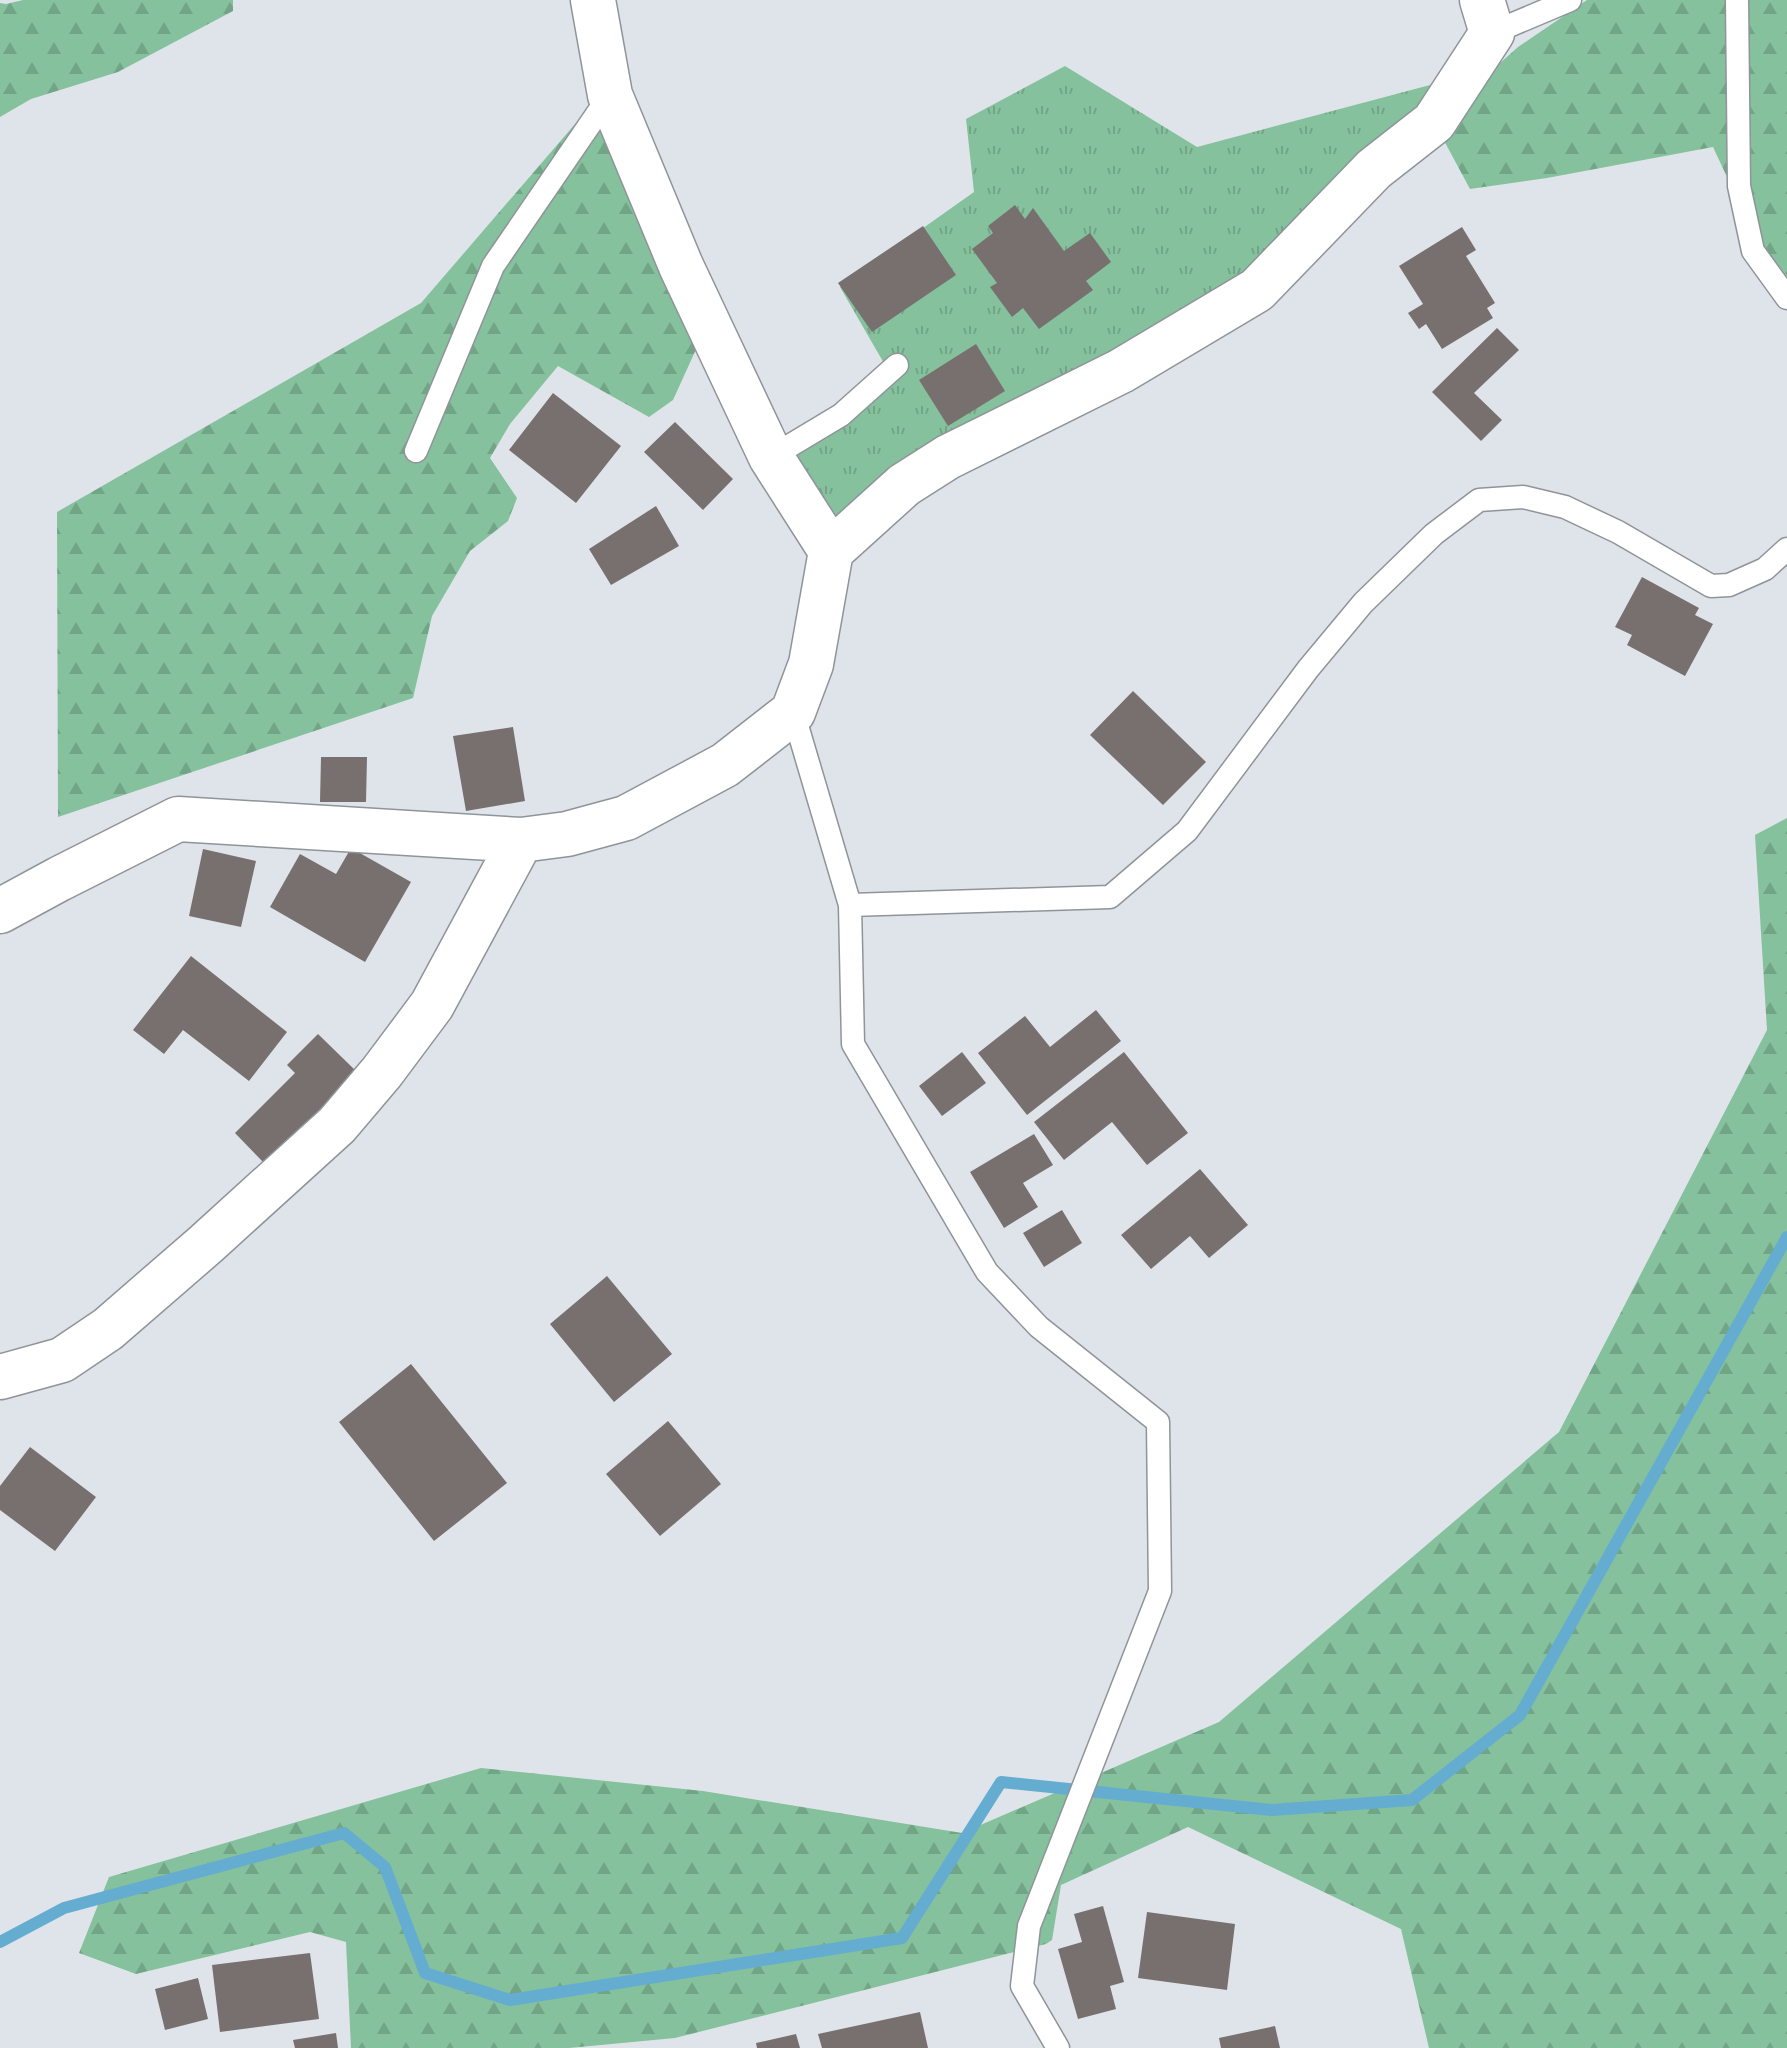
<svg xmlns="http://www.w3.org/2000/svg" width="1787" height="2048" viewBox="0 0 1787 2048" font-family="Literata,serif">
<style>
.grass{fill:url(#grass-tufts)}
.forest{fill:url(#forest-firs)}
.lines{fill:none;stroke-linecap:round;stroke-linejoin:round}
.stream{stroke:#64add1;stroke-width:12}
.building{fill:#77706e}
.service-casing{stroke:#8f9499;stroke-width:25}
.minor-casing{stroke:#8f9499;stroke-width:47}
.service{stroke:#fff;stroke-width:22}
.minor{stroke:#fff;stroke-width:44}
</style>
<defs>
<pattern id="grass-tufts" width="24" height="20" patternUnits="userSpaceOnUse" patternTransform="scale(2)"><rect width="24" height="20" fill="#85c19c"/><path d="M3 7l-1-3M5 7V3M7 7l1-3M15 17l-1-3M17 17v-4M19 17l1-3" fill="none" stroke="#72a586"/></pattern>
<pattern id="forest-firs" width="22" height="20" patternUnits="userSpaceOnUse" patternTransform="scale(2)"><rect width="22" height="20" fill="#85c19c"/><path d="M5 1l3.5 6h-7zM16 11l3.5 6h-7z" fill="#72a586"/></pattern>
</defs>
<rect width="100%" height="100%" fill="#dfe4ea"/>
<path class="grass" d="M1065,66L1197,147L1464,76L1281,266L833,543L776,464L885,365L840,287L974,192L966,119Z"/>
<path class="forest" d="M23,0H233V11L118,72L31,99L0,117V3L6,4Z
M1587,0H1787V277L1777,284L1713,147L1547,178L1470,189L1434,122L1518,47Z
M594,102L708,323L673,400L649,417L558,366L510,424L490,458L517,498L508,521L470,551L432,616L413,698L58,817L57,512L421,303Z
M1787,818V2048H1429L1401,1929L1188,1827L1061,1885L1052,1940L1046,1944L675,2038L569,2048H351L346,1942L310,1932L136,1974L79,1953L109,1877L481,1768L703,1791L962,1833L1219,1722L1559,1432L1767,1030L1755,835Z"/>
<g class="lines">
<path class="stream" d="M0,1942L64,1908L344,1833L385,1867L425,1973L510,2000L902,1938L1001,1782L1272,1810L1412,1800L1520,1715L1787,1237"/>
</g>
<path class="building" d="M1015,205L1025,219L1033,208L1064,251L1090,233L1111,262L1086,281L1093,290L1039,329L1023,308L1012,317L990,287L997,283L972,249L993,233L988,226Z
M923,226L956,275L872,332L838,283Z
M1462,227L1476,250L1466,256L1495,303L1487,308L1493,318L1442,349L1426,324L1419,329L1408,313L1423,304L1399,266Z
M1497,328L1519,350L1474,393L1502,420L1481,441L1432,392Z
M976,344L1005,391L948,426L919,380Z
M553,393L621,446L576,503L509,450Z
M675,422L733,479L703,510L644,452Z
M656,506L679,546L611,585L589,549Z
M1642,577L1699,608L1695,615L1713,624L1685,676L1627,645L1632,635L1615,627Z
M1133,691L1206,762L1163,805L1090,735Z
M513,727L525,801L466,811L453,736Z
M321,757H367L366,802H320Z
M351,848L411,882L365,962L270,907L300,854L336,874Z
M203,849L256,861L241,927L189,916Z
M191,956L287,1032L249,1081L183,1030L164,1054L133,1030Z
M1096,1010L1121,1041L1027,1115L978,1053L1025,1016L1050,1047Z
M318,1034L357,1072L265,1164L235,1133L295,1073L287,1065Z
M962,1052L986,1083L942,1116L919,1086Z
M1124,1052L1188,1133L1147,1165L1112,1122L1064,1160L1034,1122Z
M1034,1134L1053,1165L1023,1183L1038,1207L1004,1228L970,1172Z
M1200,1169L1248,1225L1209,1258L1190,1236L1151,1269L1121,1235Z
M1062,1210L1082,1243L1044,1267L1023,1233Z
M607,1276L672,1354L614,1402L550,1324Z
M411,1364L507,1483L434,1541L339,1422Z
M668,1421L721,1484L660,1536L606,1474Z
M30,1447L96,1497L55,1551L0,1510V1486Z
M1103,1906L1124,1982L1110,1986L1116,2009L1078,2019L1058,1949L1082,1942L1074,1914Z
M1147,1912L1235,1924L1227,1990L1138,1978Z
M310,1953L319,2019L220,2032L212,1965Z
M198,1978L208,2019L165,2030L155,1989Z
M920,2012L928,2048H822L818,2034Z
M1275,2026L1280,2048H1221L1219,2038Z
M336,2033L338,2048H295L293,2040Z
M796,2034L800,2048H757L756,2043Z"/>
<g class="lines">
<defs>
<path id="service" d="M1737,0L1739,186L1753,251L1787,298
M1492,33L1570,0
M416,451L493,266L610,95
M771,457L841,415L897,365
M793,712L850,905L853,1044L987,1272L1039,1327L1158,1422L1160,1591L1029,1926L1022,1986L1058,2048
M850,905L1110,897L1187,831L1308,669L1363,603L1434,534L1479,500L1523,497L1565,507L1618,532L1711,586L1729,585L1765,569L1787,549"/>
<path id="minor" d="M593,0L610,95L681,266L771,457L831,551
M0,911L59,879L178,819L521,840
M0,1377L62,1360L108,1329L206,1244L337,1125L382,1072L432,1005L521,840L567,834L626,818L725,765L793,712L811,664L831,551L904,485L948,457L1121,371L1257,290L1374,169L1434,122L1492,33L1482,0"/>
</defs>
<use href="#service" class="service-casing"/>
<use href="#minor" class="minor-casing"/>
<use href="#service" class="service"/>
<use href="#minor" class="minor"/>
</g>
</svg>
